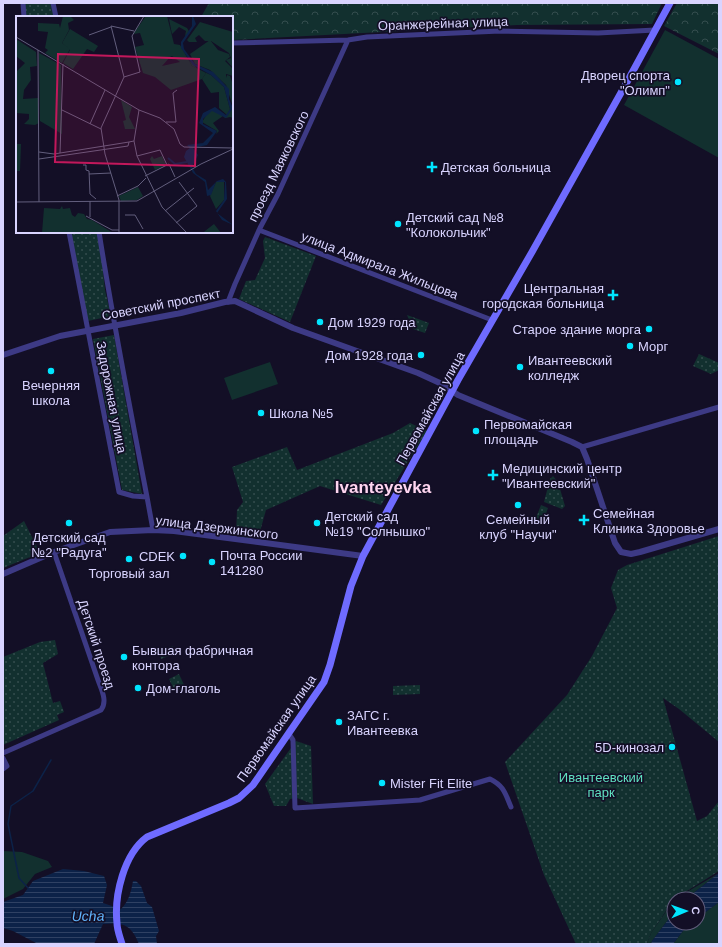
<svg xmlns="http://www.w3.org/2000/svg" width="722" height="947" viewBox="0 0 722 947" font-family="Helvetica,sans-serif">
<style>
.grass{fill:#12302f}
.forest{fill:url(#forest-crowns)}
.park{fill:url(#park-dots)}
.water{fill:url(#water-rules)}
.lines{fill:none;stroke-linecap:round;stroke-linejoin:round}
.stream{stroke:#0c2248;stroke-width:1.5}
.minor{stroke:#3d3a85;stroke-width:5}
.tertiary{stroke:#3d3a85;stroke-width:6}
.secondary{stroke:#6f6bff;stroke-width:7}
.poi-dot{fill:#00e5ff;stroke:#130f26;stroke-width:1.5}
.labels{text-anchor:middle;stroke-width:3.5;stroke-linejoin:round;paint-order:stroke}
.street-label{font-size:13px;fill:#d9d4ff;stroke:#130f26}
.poi-label{font-size:13px;fill:#d9d4ff;stroke:#130f26;text-anchor:start}
.park-label{font-size:13px;fill:#5fe0c0;stroke:#130f26}
.water-label{font-size:14px;font-style:italic;fill:#62b6ff;stroke:#130f26}
.district-label{font-size:17px;font-weight:bold;fill:#ffd6f0;stroke:#130f26}
.inset-river{fill:none;stroke:#0c2248;stroke-width:2}
.inset-road{fill:none;stroke:#625e7d;stroke-width:1}
.view{fill:#c2185b;fill-opacity:0.15;stroke:#c2185b;stroke-width:2}
.inset-edge{fill:none;stroke:#d9d4ff;stroke-width:2}
</style>
<defs>
<pattern id="forest-crowns" width="20" height="18" patternUnits="userSpaceOnUse"><rect width="20" height="18" fill="#12302f"/><path d="M2 6a3 3 0 1 1 6 0M12 15a3 3 0 1 1 6 0" fill="none" stroke="#344d4e"/></pattern>
<pattern id="park-dots" width="8" height="8" patternUnits="userSpaceOnUse"><rect width="8" height="8" fill="#12302f"/><path d="M2 2h.1M6 6h.1" fill="none" stroke="#344d4e" stroke-width="1.8" stroke-linecap="round"/></pattern>
<pattern id="water-rules" width="6" height="5" patternUnits="userSpaceOnUse"><rect width="6" height="5" fill="#0c2248"/><path d="M0 2.5h6" fill="none" stroke="#2f4163"/></pattern>
</defs>
<rect width="100%" height="100%" fill="#130f26"/>
<path class="grass" d="M665,30L719,59V158L624,105Z
M270,362L278,384L232,400L224,378Z
M3,851L22,852L48,861L52,867L35,874L23,889L3,899Z
M719,873L686,899H675Z
M674,900V912L652,941L651,944H647L651,933Z
M719,902V944H673L689,923H698V920L703,914Z"/>
<path class="forest" d="M209,3H662L652,24L517,25L232,40V17H201Z
M677,3H719V54L664,26Z"/>
<path class="park" d="M23,3H53L56,17H24Z
M68,232H99L105,290L111,316L88,321Z
M265,237L316,256L290,322L239,299L246,281L255,280L265,258L263,241Z
M407,315L429,323L425,333L413,329Z
M114,335L142,494L122,490L93,339Z
M699,354L719,363V370L711,374L693,366Z
M410,423L427,431L381,505L320,486L266,510L259,535L247,538L236,535L237,510L243,502L232,467L287,447L297,470L393,433Z
M553,476L558,482L565,506L562,509L544,502L550,479Z
M541,505L548,508L543,521L536,518Z
M24,521L40,553L3,568V536Z
M719,536V742L679,709L663,698L697,821L707,816L719,801V871L674,899L651,933L647,944H576L544,875L505,762L567,695L592,656L617,608L611,588L618,570L627,565Z
M55,640L58,654L43,663L53,703L60,701L64,712L57,715L59,720L3,745V657L40,642Z
M173,646L174,654L161,659L159,649Z
M179,674L185,687L175,691L169,679Z
M420,685V694L393,695V686Z
M296,741L311,746L313,804L297,798L290,799L286,806H274L265,784Z"/>
<path class="water" d="M63,869L84,871L104,876L107,885L103,903L121,909C129,901 131,892 133,881H136L141,886L147,903L152,907L159,931L156,936L157,944H139C131,924 123,922 103,924L94,944H38L13,931L3,928V902L23,895L33,881Z
M719,873V902L703,914L698,920V899H686Z
M674,912V923H689L673,944H651L652,941Z"/>
<g class="lines">
<path class="stream" d="M28,888L19,878L8,824L11,806L33,791L51,760"/>
<path class="minor" d="M23,3L24,17
M53,3L56,17
M232,43L348,40L367,37L500,31L598,33L655,30
M259,230L492,320
M69,232L119,492L133,496L147,497L153,530
M99,232C113,321 130,409 147,497
M228,302L235,284L260,228L278,194L348,40
M582,447L719,407
M289,734L293,740L295,808L420,800L490,779C504,786 505,793 511,807
M3,753L101,710C108,701 101,689 98,680L54,552
M3,758L7,766L3,769"/>
<path class="tertiary" d="M3,355L60,336L181,313L225,302L235,301L293,328L418,373L442,384L458,395L572,442L582,447L587,459L615,543L621,552L631,554L640,552L719,529
M3,574L54,552L110,532L153,530L174,531L363,556"/>
<path class="secondary" d="M122,944C120,937 117,930 117,923C114,895 124,854 147,837L229,803L239,798L253,785L324,682L330,665L351,586L363,556L458,380L532,252L627,82L670,3"/>
</g>
<g class="poi-dot">
<circle cx="678" cy="82" r="4"/>
<path d="M430 161h4v4h4v4h-4v4h-4v-4h-4v-4h4z"/>
<circle cx="398" cy="224" r="4"/>
<path d="M611 289h4v4h4v4h-4v4h-4v-4h-4v-4h4z"/>
<circle cx="320" cy="322" r="4"/>
<circle cx="649" cy="329" r="4"/>
<circle cx="630" cy="346" r="4"/>
<circle cx="421" cy="355" r="4"/>
<circle cx="520" cy="367" r="4"/>
<circle cx="51" cy="371" r="4"/>
<circle cx="261" cy="413" r="4"/>
<circle cx="476" cy="431" r="4"/>
<path d="M491 469h4v4h4v4h-4v4h-4v-4h-4v-4h4z"/>
<circle cx="518" cy="505" r="4"/>
<path d="M582 514h4v4h4v4h-4v4h-4v-4h-4v-4h4z"/>
<circle cx="69" cy="523" r="4"/>
<circle cx="317" cy="523" r="4"/>
<circle cx="183" cy="556" r="4"/>
<circle cx="129" cy="559" r="4"/>
<circle cx="212" cy="562" r="4"/>
<circle cx="124" cy="657" r="4"/>
<circle cx="138" cy="688" r="4"/>
<circle cx="339" cy="722" r="4"/>
<circle cx="672" cy="747" r="4"/>
<circle cx="382" cy="783" r="4"/>
</g>
<g class="labels">
<g class="street-label">
<text transform="translate(443 23) rotate(-2)" y="5">Оранжерейная улица</text>
<text transform="translate(278 166) rotate(-64)" y="5">проезд Маяковского</text>
<text transform="translate(380 265) rotate(21)" y="5">улица Адмирала Жильцова</text>
<text transform="translate(161 304) rotate(-11)" y="5">Советский проспект</text>
<text transform="translate(112 397) rotate(79)" y="5">Задорожная улица</text>
<text transform="translate(430 408) rotate(-61)" y="5">Первомайская улица</text>
<text transform="translate(217 527) rotate(7)" y="5">улица Дзержинского</text>
<text transform="translate(97 644) rotate(72)" y="5">Детский проезд</text>
<text transform="translate(276 728) rotate(-55)" y="5">Первомайская улица</text>
</g>
<g class="poi-label">
<text x="670" y="80" text-anchor="end">Дворец спорта<tspan x="670" dy="15">"Олимп"</tspan></text>
<text x="441" y="172">Детская больница</text>
<text x="406" y="222">Детский сад №8<tspan x="406" dy="15">"Колокольчик"</tspan></text>
<text x="604" y="293" text-anchor="end">Центральная<tspan x="604" dy="15">городская больница</tspan></text>
<text x="328" y="327">Дом 1929 года</text>
<text x="641" y="334" text-anchor="end">Старое здание морга</text>
<text x="638" y="351">Морг</text>
<text x="413" y="360" text-anchor="end">Дом 1928 года</text>
<text x="528" y="365">Ивантеевский<tspan x="528" dy="15">колледж</tspan></text>
<text x="51" y="390" text-anchor="middle">Вечерняя<tspan x="51" dy="15">школа</tspan></text>
<text x="269" y="418">Школа №5</text>
<text x="484" y="429">Первомайская<tspan x="484" dy="15">площадь</tspan></text>
<text x="502" y="473">Медицинский центр<tspan x="502" dy="15">"Ивантеевский"</tspan></text>
<text x="593" y="518">Семейная<tspan x="593" dy="15">Клиника Здоровье</tspan></text>
<text x="325" y="521">Детский сад<tspan x="325" dy="15">№19 "Солнышко"</tspan></text>
<text x="518" y="524" text-anchor="middle">Семейный<tspan x="518" dy="15">клуб "Научи"</tspan></text>
<text x="69" y="542" text-anchor="middle">Детский сад<tspan x="69" dy="15">№2 "Радуга"</tspan></text>
<text x="220" y="560">Почта России<tspan x="220" dy="15">141280</tspan></text>
<text x="175" y="561" text-anchor="end">CDEK</text>
<text x="129" y="578" text-anchor="middle">Торговый зал</text>
<text x="132" y="655">Бывшая фабричная<tspan x="132" dy="15">контора</tspan></text>
<text x="146" y="693">Дом-глаголь</text>
<text x="347" y="720">ЗАГС г.<tspan x="347" dy="15">Ивантеевка</tspan></text>
<text x="664" y="752" text-anchor="end">5D-кинозал</text>
<text x="390" y="788">Mister Fit Elite</text>
</g>
<g class="park-label">
<text x="601" y="782">Ивантеевский<tspan x="601" dy="15">парк</tspan></text>
</g>
<g class="water-label">
<text transform="translate(88 916) rotate(-1)" y="5">Ucha</text>
</g>
<g class="district-label">
<text x="383" y="493">Ivanteyevka</text>
</g>
</g>
<g transform="translate(16 16)">
<rect width="217" height="217" fill="#130f26"/>
<path d="M153,3L171,12L174,17L169,20L170,15L163,11L156,18ZM54,13L82,30L78,36L71,33L57,53L47,47L54,34L46,27ZM194,24L202,34L213,38L214,41L209,45L217,53V60L210,58V62L211,59L214,60L217,69V91L210,69L194,54L179,48L174,38ZM172,43L182,53L195,59L208,71L214,93L211,99L203,92V76L195,77L186,63L190,57L181,53L176,50ZM217,92V102L214,101L210,102H209L207,100L197,107L203,115L200,118L201,115L186,106L193,95H200L209,101ZM208,165V184L200,193L194,180L200,166Z" fill="#12302f"/>
<path d="M47,0H54L58,4L52,7L53,14L46,27L54,33L46,47L29,37L32,34L29,32L32,16L22,15V7L43,8L44,12ZM0,23L20,36L21,50L14,51L15,64L8,74L7,83L22,82L23,107L19,109L8,108L13,103V98L0,97V56L9,47L0,40ZM23,37L45,49L46,118L24,105ZM0,128H5L4,155H0ZM46,190L47,193L54,192L56,199L59,201L62,197L68,198L71,203L76,204L97,217H26L28,192L44,193Z" fill="#12302f"/>
<path d="M130,0H151L158,28L164,29L176,50L190,57L186,63L155,74L139,61L127,57L119,31L128,29L124,17L117,18ZM156,40L164,46L146,50L154,41ZM184,6L217,16V52L210,44L215,42L213,37L195,25H189L183,19L179,22L181,26H173L171,24ZM105,84L116,91L113,101L119,113H109L107,105L110,104ZM136,140L138,143L146,140L150,149L139,154L134,143ZM122,171L127,180L121,184L105,185L103,180ZM198,208L205,217H187L189,215Z" fill="#12302f" fill-rule="evenodd"/>
<path d="M167,0H177L180,8L167,27L168,33L179,48L197,56L213,73V83L217,92L210,102L196,95L187,103V108L201,115L191,129L177,132L182,139L176,151L180,158L190,164L192,174L201,165L207,163L210,166L211,183L201,197L217,209L206,204L200,195L208,184L209,166H200L195,179L191,180L189,166L177,157L168,141L170,135L174,132L171,129L187,127L197,117L183,107L187,97L199,91L210,99L214,93L208,71L195,59L177,49L165,32V26L176,10V1Z" fill="#0c2248"/>
<path class="inset-river" d="M152,142L159,148L171,146"/>
<path class="inset-road" d="M73,19L95,11M0,21L123,94L144,102L158,113L164,128L168,131L217,132M22,34L23,186M108,61L124,56L116,20L128,0M46,94L85,113M123,94L118,125L121,140L146,191L171,217M150,106H160L157,77L161,74M74,108L89,74M23,136L38,138L113,126M44,137L47,48M121,140L144,134L151,149M23,143L112,130L113,126L118,125M67,149H70V154L73,155L74,178L80,183M73,158L95,157M129,160L153,148L159,161M101,180L122,170L130,162M0,186L121,185L185,148L217,133M149,195L178,172M109,199H119L127,213M70,200L96,214H103M74,201V185M160,207L181,190L163,166M103,217V184L89,138L85,112L108,61L95,10L118,15"/>
<path class="view" d="M42,38L183,43L179,150L39,146Z"/>
<rect width="217" height="217" class="inset-edge"/>
</g>
<rect width="722" height="947" fill="none" stroke="#d9d4ff" stroke-width="8"/>
<g transform="translate(686 911) rotate(88)"><circle r="19" fill="#130f26" stroke="#625e7d"/>
<path d="M0-3L7 15L0 10L-7 15Z" fill="#00e5ff"/>
<text y="-6" font-size="11" font-weight="bold" text-anchor="middle" fill="#d9d4ff">С</text>
</g>
</svg>
